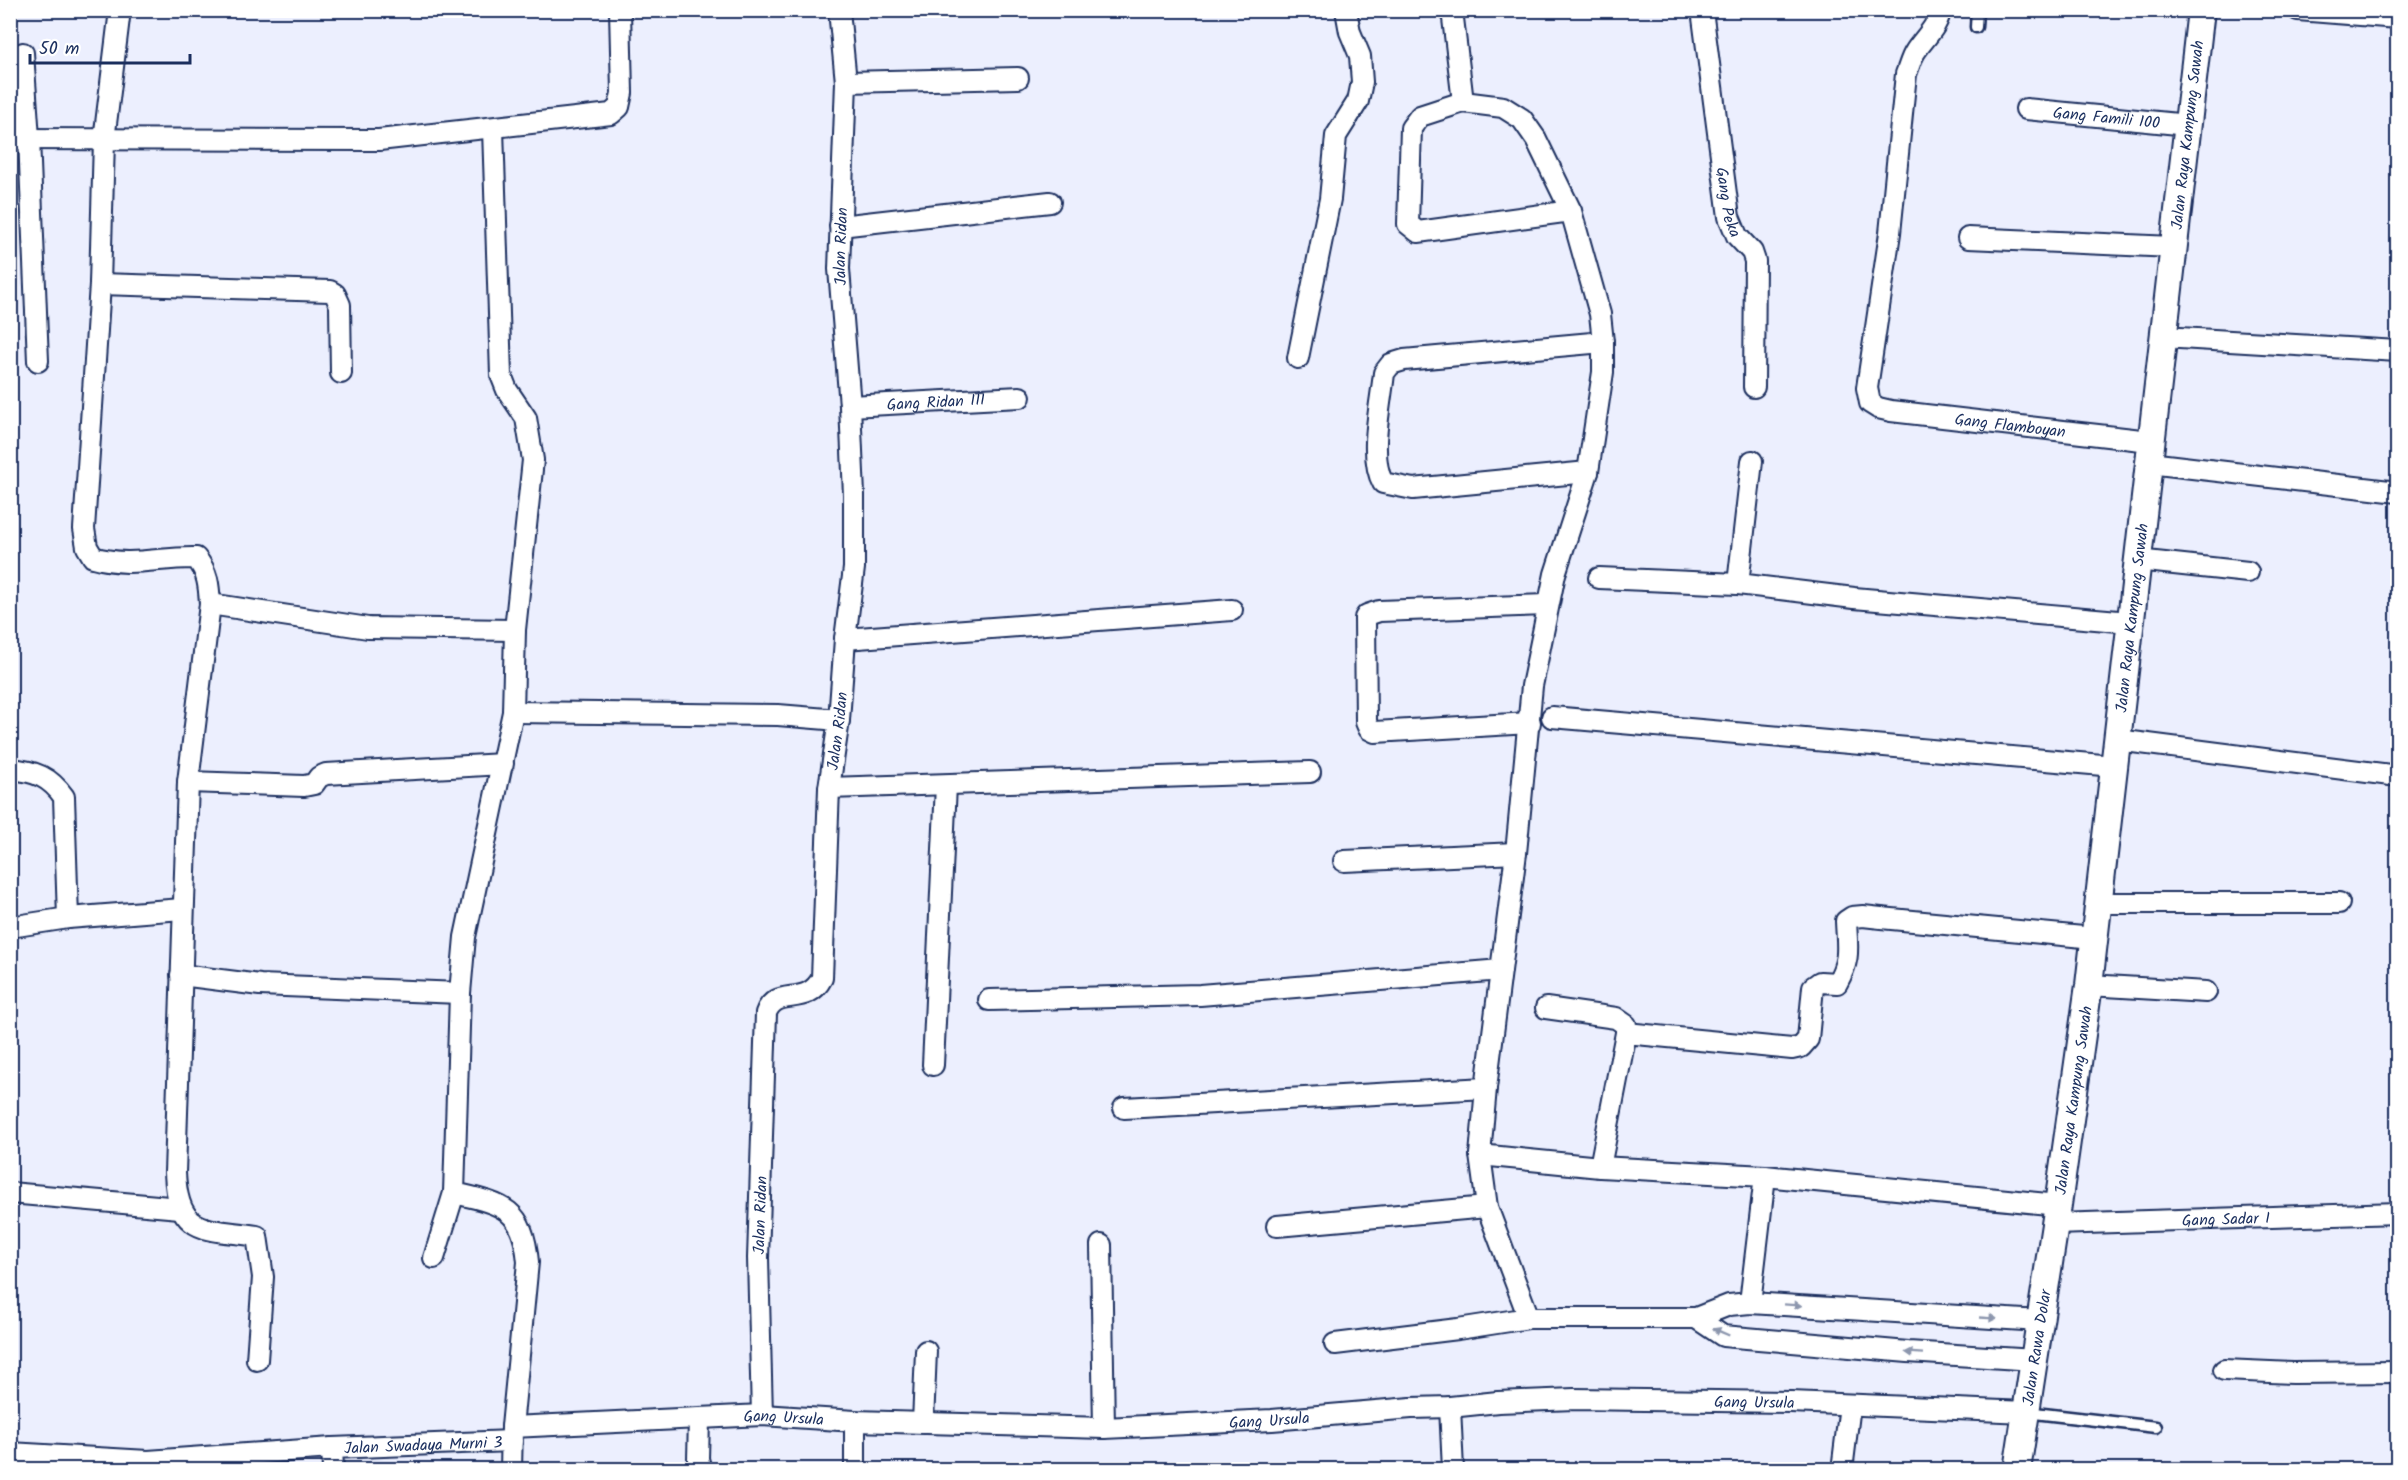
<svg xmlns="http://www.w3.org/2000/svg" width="2408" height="1480" viewBox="0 0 2408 1480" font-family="Kalam,sans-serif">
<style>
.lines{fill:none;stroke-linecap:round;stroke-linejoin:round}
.service-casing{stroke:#1b2f5e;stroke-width:15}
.minor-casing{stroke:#1b2f5e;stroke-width:24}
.tertiary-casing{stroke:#1b2f5e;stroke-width:30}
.service{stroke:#fff;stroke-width:10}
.minor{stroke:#fff;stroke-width:20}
.tertiary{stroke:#fff;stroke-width:26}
.oneway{fill:#8d97ae}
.labels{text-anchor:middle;stroke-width:4.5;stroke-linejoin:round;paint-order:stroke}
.street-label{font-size:16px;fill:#1b2f5e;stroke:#fff}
</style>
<rect width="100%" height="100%" fill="#eceffe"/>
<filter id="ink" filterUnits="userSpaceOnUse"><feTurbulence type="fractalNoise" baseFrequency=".0167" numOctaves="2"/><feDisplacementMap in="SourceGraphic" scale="12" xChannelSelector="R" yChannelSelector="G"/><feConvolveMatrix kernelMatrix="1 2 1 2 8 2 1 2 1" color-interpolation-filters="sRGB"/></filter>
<g filter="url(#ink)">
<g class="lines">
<defs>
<path id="service" d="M1976,27L1977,10
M2026,1412L2156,1427"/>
<g id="minor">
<path d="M120,10L104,140L100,284L84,529L87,547L93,557C132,568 158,557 196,558C208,572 209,586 210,604L188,782L175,1173C178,1236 205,1228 257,1236L263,1277L257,1360"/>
<path d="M1452,10L1463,102L1503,107L1522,119L1536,139L1571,211L1600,314L1603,342V372L1588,472L1555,574L1532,686L1516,853L1486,1088L1480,1155L1487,1207L1529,1318H1696L1729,1305L1750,1303L2040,1321"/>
<path id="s1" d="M1702,10L1729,217L1737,236L1752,252L1755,261L1754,387"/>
<path id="s2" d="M1940,10C1939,26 1923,39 1915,52C1911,58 1909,67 1906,74L1890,233L1867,388L1870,403L1878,408L1891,411L2150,441"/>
<path d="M2298,10L2398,18"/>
<path d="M23,53L29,138L38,361"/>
<path d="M846,82L1018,78"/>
<path d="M1463,102L1420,116L1411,128L1408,224L1418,232L1571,211"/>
<path id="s3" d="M2026,109L2188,125"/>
<path d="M493,129L501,375L507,390L526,418L533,460L515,630L513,712L465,937L460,993L454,1193C502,1204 523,1207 528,1262L512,1427L511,1470"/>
<path d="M10,139L379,140L611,114L619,107L622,93L620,10"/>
<path d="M840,226L1050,202"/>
<path d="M1968,238L2173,247"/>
<path d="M100,284L330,291L335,294L340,305L341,373"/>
<path d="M2163,337L2398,351"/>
<path d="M1298,358L1330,199L1336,136L1358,101L1362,82L1360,56L1350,32L1346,10"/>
<path id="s4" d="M850,406L1020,397"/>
<path d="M2149,463L2398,492"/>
<path d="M1588,472L1413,489L1383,483C1368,456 1381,404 1384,373L1391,364L1404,360L1603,342"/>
<path d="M2137,560L2248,572"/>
<path d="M1599,578L1738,584L1854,598L2130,622"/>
<path d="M1738,584L1752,461"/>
<path d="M210,604L368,628L515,630"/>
<path d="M845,639L1232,610"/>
<path d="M513,712L778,715L839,720"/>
<path d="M1552,717L2114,766"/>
<path d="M1530,723L1375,732L1369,729L1366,722L1365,618L1367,615L1379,611L1547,605"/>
<path d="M2117,740L2398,776"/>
<path d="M10,769C35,771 50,777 64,797L68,918"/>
<path d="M188,782L304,786L314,784L319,777L326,774L503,764"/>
<path d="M829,788L1310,772"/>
<path d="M1344,861L1516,853"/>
<path d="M2097,903H2339"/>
<path d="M10,927L68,918L182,909"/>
<path d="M181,975L260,985L460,993"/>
<path d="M2089,985L2206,992"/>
<path d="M989,1000L1200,995L1501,970"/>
<path d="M1546,1008L1616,1018L1626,1025V1033"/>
<path d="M933,1065L946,785"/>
<path d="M1124,1108L1486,1088"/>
<path d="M1480,1155L1600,1167L1765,1176L2058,1205"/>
<path d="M1600,1167L1626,1033L1792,1049L1801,1047L1808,1039L1813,987L1820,982L1837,983C1851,958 1847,948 1846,921L1852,917L1863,916L1881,918L2094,938"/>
<path d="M10,1193L180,1208"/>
<path id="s5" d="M2055,1224L2398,1213"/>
<path d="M1277,1226L1487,1207"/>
<path d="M1101,1245L1104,1428"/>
<path d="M434,1258L454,1193"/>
<path d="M1750,1303L1765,1176"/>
<path d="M1696,1318L1723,1336L1908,1352L2035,1360"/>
<path d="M1335,1344L1458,1329L1529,1318"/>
<path d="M2224,1370L2293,1373L2398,1372"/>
<path d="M1450,1407L1453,1470"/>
<path id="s6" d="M762,1415L758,1258L766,1013C776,985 806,1009 822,978L829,788L839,720L845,639L854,568V495L850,406L839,269L846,82L839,10"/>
<path d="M699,1419L698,1459L701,1470"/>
<path d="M855,1421V1470"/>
<path d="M923,1423L926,1351"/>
<path id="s7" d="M512,1427L762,1415L855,1421L1104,1428L1272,1420L1411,1408L1450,1407L1498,1402L1574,1399L1791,1402L2026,1412"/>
<path d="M332,1448L333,1470"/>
<path id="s8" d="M10,1453L148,1461L332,1448L512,1441"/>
<path d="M1842,1470L1850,1405"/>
</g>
<g id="tertiary">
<path id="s9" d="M2017,1470L2058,1205L2089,985L2201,10"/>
</g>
</defs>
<use href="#service" class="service-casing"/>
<use href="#minor" class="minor-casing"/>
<use href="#tertiary" class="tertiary-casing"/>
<use href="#service" class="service"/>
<use href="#minor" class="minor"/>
<use href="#tertiary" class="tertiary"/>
</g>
<defs><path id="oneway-solid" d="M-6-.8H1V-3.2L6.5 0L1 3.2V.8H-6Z" transform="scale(1.5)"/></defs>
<g class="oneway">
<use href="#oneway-solid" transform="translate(1793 1305) rotate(4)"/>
<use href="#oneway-solid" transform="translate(1988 1318) rotate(3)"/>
<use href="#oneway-solid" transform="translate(1721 1332) rotate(-157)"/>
<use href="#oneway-solid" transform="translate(1914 1353) rotate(-176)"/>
</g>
</g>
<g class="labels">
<g class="street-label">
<text dy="6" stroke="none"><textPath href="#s3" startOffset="81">Gang Famili 100</textPath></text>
<text dy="6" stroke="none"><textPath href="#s9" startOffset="1346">Jalan Raya Kampung Sawah</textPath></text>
<text dy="6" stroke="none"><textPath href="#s1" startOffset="194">Gang Peka</textPath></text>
<text dy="6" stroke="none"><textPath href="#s6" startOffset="1206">Jalan Ridan</textPath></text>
<text dy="6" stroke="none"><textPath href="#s4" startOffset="86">Gang Ridan III</textPath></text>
<text dy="6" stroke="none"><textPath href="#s2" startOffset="548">Gang Flamboyan</textPath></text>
<text dy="6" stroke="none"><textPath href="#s9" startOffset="860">Jalan Raya Kampung Sawah</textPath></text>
<text dy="6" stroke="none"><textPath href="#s6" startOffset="720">Jalan Ridan</textPath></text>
<text dy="6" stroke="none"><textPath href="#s9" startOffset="374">Jalan Raya Kampung Sawah</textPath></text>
<text dy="6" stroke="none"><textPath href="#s6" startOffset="200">Jalan Ridan</textPath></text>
<text dy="6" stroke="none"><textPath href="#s5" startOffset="171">Gang Sadar I</textPath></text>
<text dy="6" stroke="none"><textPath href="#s9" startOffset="124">Jalan Rawa Dolar</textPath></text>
<text dy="6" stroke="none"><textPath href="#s7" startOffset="1244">Gang Ursula</textPath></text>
<text dy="6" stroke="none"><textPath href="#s7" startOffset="272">Gang Ursula</textPath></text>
<text dy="6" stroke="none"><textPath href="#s7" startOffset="758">Gang Ursula</textPath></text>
<text dy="6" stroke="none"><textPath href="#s8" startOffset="414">Jalan Swadaya Murni 3</textPath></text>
</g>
</g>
<rect width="2408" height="1480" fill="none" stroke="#fff" stroke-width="36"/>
<rect x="18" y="18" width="2372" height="1444" fill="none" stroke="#1b2f5e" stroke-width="2" filter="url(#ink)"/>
<path d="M30 54v9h160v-9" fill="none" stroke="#1b2f5e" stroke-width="3"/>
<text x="39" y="54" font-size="18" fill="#1b2f5e" stroke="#ffffff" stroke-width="4.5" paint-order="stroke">50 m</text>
</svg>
